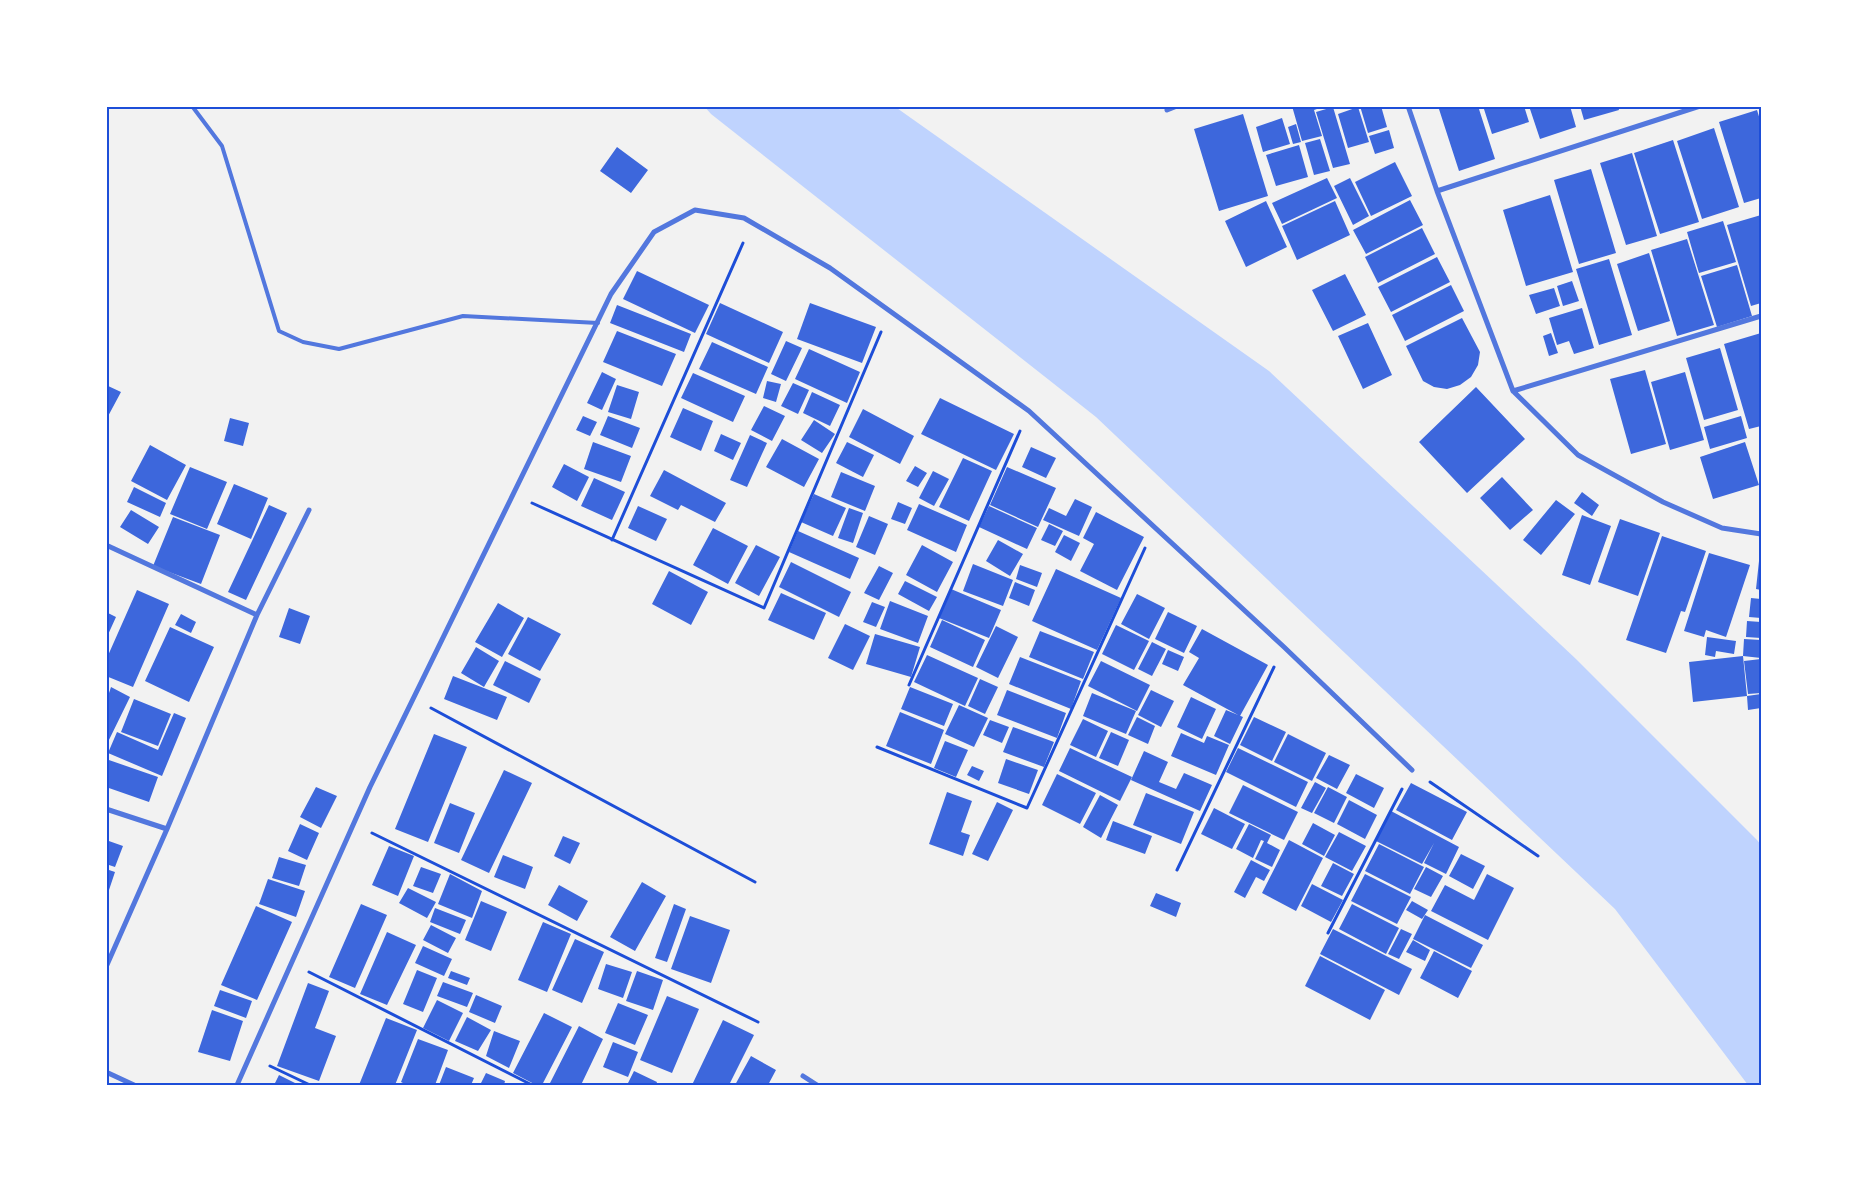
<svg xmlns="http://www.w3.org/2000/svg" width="1867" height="1191" viewBox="0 0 1867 1191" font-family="'Varela Round',sans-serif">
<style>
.water{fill:#bfd3fe}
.building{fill:#3d67dc}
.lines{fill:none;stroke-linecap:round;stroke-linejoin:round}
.path{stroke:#1d4ed8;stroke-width:3}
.service{stroke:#5277de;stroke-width:4}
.minor{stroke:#5277de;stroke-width:5}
.neatline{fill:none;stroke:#1d4ed8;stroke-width:2}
</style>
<rect width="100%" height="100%" fill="#f2f2f2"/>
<path class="water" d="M704,106H894L1269,371L1576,659L1757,840L1761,845V1085H1748L1615,909L1096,417L711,114Z"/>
<path class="building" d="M1292,106H1326L1314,110L1322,136L1302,141Z
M1360,106H1381L1387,127L1368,133Z
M1438,106H1478L1495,159L1459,171Z
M1483,106H1524L1529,122L1492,134Z
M1529,106H1570L1576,127L1540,139Z
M1580,106H1618L1619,110L1584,120Z
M1333,107L1350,164L1333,168L1316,112Z
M1358,107L1369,142L1348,148L1338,114Z
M1757,110L1761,123V198L1744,203L1719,122Z
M1243,114L1268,196L1219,211L1194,129Z
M1282,118L1290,144L1263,152L1256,127Z
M1296,124L1301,142L1293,144L1288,127Z
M1714,128L1739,207L1702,219L1677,141Z
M1389,130L1394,148L1375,154L1369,136Z
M1320,139L1330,171L1314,175L1305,143Z
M1673,140L1699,222L1660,234L1634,153Z
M1299,145L1308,177L1276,186L1266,155Z
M617,147L648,170L631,193L600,171Z
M1632,153L1657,236L1626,245L1600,163Z
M1395,162L1412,196L1371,216L1355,182Z
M1591,169L1616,253L1579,264L1554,180Z
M1327,178L1337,198L1282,224L1272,203Z
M1350,178L1369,216L1353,225L1334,186Z
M1550,195L1573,272L1526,286L1503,210Z
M1410,200L1423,225L1366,254L1353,230Z
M1266,201L1287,247L1246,267L1225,221Z
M1335,201L1350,235L1297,260L1282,226Z
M1761,215V303L1751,306L1727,225Z
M1723,221L1736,262L1699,273L1687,232Z
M1422,228L1435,254L1378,283L1365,257Z
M1687,239L1714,325L1677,336L1651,250Z
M1649,253L1670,321L1638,331L1617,264Z
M1437,257L1450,282L1391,312L1378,287Z
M1609,259L1632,335L1599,345L1576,269Z
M1737,265L1752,316L1717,327L1701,276Z
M637,271L709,305L695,333L623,299Z
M1345,274L1366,315L1333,331L1312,290Z
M1572,281L1579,301L1563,306L1557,286Z
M1451,285L1464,311L1405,341L1392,315Z
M1554,288L1560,306L1536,314L1529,295Z
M720,303L783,332L769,363L706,334Z
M810,303L876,327L862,363L797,339Z
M617,305L691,334L684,352L610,323Z
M1582,308L1594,348L1574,354L1569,341L1557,345L1549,318Z
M1462,318L1480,352L1478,365L1471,377L1460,385L1447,389L1434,387L1423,381L1406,346Z
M1368,323L1392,375L1363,389L1338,336Z
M617,331L676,354L662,386L603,362Z
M1551,333L1558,353L1549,356L1543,336Z
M1761,333V426L1749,429L1724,344Z
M786,341L802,348L786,381L771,374Z
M712,342L768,367L756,394L699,369Z
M1720,348L1738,410L1704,420L1686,358Z
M809,349L860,372L847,403L795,379Z
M1645,370L1666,444L1631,454L1610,379Z
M602,372L616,379L602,410L587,403Z
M1685,372L1704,440L1670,450L1651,382Z
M693,373L745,396L733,422L681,398Z
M767,381L781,384L776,402L763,398Z
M793,383L809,390L798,414L781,406Z
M106,385L121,392L106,420Z
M617,385L639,392L631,419L608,412Z
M1476,387L1525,439L1467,493L1419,442Z
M812,392L840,405L830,426L803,413Z
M940,398L1014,434L996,470L921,434Z
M764,406L785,416L772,441L751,430Z
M683,408L713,421L701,451L670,437Z
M863,409L914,436L900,464L849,437Z
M583,416L597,422L590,436L576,430Z
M608,416L640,428L632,448L600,435Z
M1741,416L1747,438L1710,449L1704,427Z
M230,418L249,423L243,446L224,441Z
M814,420L835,434L822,453L801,440Z
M721,434L741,443L733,460L714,451Z
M750,435L767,443L747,487L730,480Z
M782,439L819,459L804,487L766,467Z
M593,442L631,456L621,482L584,469Z
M847,442L874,455L863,477L836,463Z
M1745,442L1759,485L1713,499L1700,457Z
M150,445L186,465L167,500L131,481Z
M1031,447L1056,458L1046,478L1022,467Z
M963,458L992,471L969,521L939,507Z
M564,464L589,477L577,501L552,487Z
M915,466L927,473L918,487L906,481Z
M190,467L227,482L207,529L170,514Z
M1007,467L1056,488L1038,527L990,505Z
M664,470L726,503L715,522L681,505L678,510L650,496Z
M933,471L949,479L934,506L919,498Z
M841,472L875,486L865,511L831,497Z
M1502,477L1533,510L1510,530L1480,498Z
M594,478L625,492L612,520L581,506Z
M234,484L268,498L251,539L217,524Z
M134,487L166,503L160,517L127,502Z
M1582,492L1599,505L1592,516L1574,503Z
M814,494L846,508L833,536L801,522Z
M1075,499L1092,507L1079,536L1043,520L1049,508L1066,516Z
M1556,500L1575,514L1541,555L1523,540Z
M898,502L912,508L905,524L891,519Z
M919,504L967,525L956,552L907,530Z
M269,505L287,513L246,600L228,592Z
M638,506L667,519L656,541L628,528Z
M989,506L1037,528L1027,549L979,527Z
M849,508L863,513L853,543L838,538Z
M131,510L159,527L148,544L120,527Z
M1096,512L1144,537L1117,590L1080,571L1094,544L1083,538Z
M1582,515L1611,526L1590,585L1562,575Z
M869,516L888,524L875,555L856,547Z
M173,517L220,535L201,584L153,566Z
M1620,519L1660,533L1638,596L1598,582Z
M1049,524L1063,531L1055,546L1041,540Z
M713,528L748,546L728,584L693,565Z
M798,531L859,558L850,579L789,552Z
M1064,535L1080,543L1071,561L1055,552Z
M1662,536L1706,551L1685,612L1681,611L1666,653L1626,640Z
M998,540L1023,554L1010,576L986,561Z
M756,545L780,557L759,596L735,583Z
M922,545L953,562L937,592L906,575Z
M1709,553L1750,565L1726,637L1706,630L1704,637L1684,631Z
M1759,561H1761V590L1756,589Z
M791,562L851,592L839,617L779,587Z
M973,564L1013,580L1003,606L963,591Z
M1020,565L1042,573L1037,587L1016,579Z
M879,566L893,573L879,600L864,593Z
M1056,569L1121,598L1097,650L1032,621Z
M669,571L708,592L691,625L652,604Z
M905,581L937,597L929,611L898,594Z
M1015,582L1035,590L1029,606L1009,598Z
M951,589L1001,610L989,638L939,618Z
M137,590L169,604L133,687L106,676V660Z
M781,593L826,613L814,640L768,620Z
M1137,594L1165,608L1149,639L1121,624Z
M1751,598L1761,599V618L1749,617Z
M890,601L928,616L918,643L880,629Z
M872,602L885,607L876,627L863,622Z
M498,603L524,618L502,657L475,642Z
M289,608L310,616L300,644L279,637Z
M106,612L116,617L106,639Z
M1168,612L1197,626L1184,653L1155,639Z
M181,614L196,622L191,633L175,625Z
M528,617L561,634L540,671L508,654Z
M942,620L985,640L973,667L930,647Z
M1747,621L1761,622V638L1746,637Z
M845,624L870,636L853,670L828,658Z
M1116,625L1149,641L1134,670L1102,654Z
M996,626L1018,637L998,678L976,667Z
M170,627L214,647L189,702L145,681Z
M1202,629L1268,665L1240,716L1183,685L1199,658L1189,652Z
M1040,631L1094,652L1083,679L1029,657Z
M875,634L920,647L911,677L866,664Z
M1707,637L1736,641L1734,654L1716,651L1715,657L1705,655Z
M1744,639L1761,640V658L1743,656Z
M1152,642L1166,649L1152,676L1138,669Z
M476,647L499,661L484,687L461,673Z
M1168,650L1184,657L1178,671L1162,664Z
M927,655L978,678L965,706L914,682Z
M1743,656L1747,696L1761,694V708L1748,710L1747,696L1693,702L1689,662Z
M1020,657L1081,681L1071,709L1009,684Z
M1761,659V693L1748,694L1744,661Z
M505,661L541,679L529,703L493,685Z
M1101,661L1150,685L1137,711L1088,686Z
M453,676L507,697L497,720L444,699Z
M980,679L998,687L985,714L968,706Z
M111,687L130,697L106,746V692L109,693Z
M910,687L953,704L944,726L901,709Z
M1007,690L1066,713L1057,738L997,715Z
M1151,690L1174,701L1161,727L1138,715Z
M1092,693L1136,711L1126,734L1083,716Z
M1191,697L1216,709L1202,739L1177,727Z
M134,699L171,714L158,746L121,732Z
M959,705L988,718L974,747L945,734Z
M1226,710L1243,717L1230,744L1214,736Z
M900,712L944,730L931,764L886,746Z
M174,713L186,718L162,776L108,753L117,732L158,750Z
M1137,717L1155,726L1148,744L1128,735Z
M1254,717L1286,732L1272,761L1240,745Z
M1083,719L1108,731L1096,757L1070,745Z
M990,720L1009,727L1002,743L983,735Z
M1013,727L1054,742L1044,767L1003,752Z
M1111,732L1129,740L1118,766L1099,758Z
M1181,733L1204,743L1207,736L1229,745L1216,775L1171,756Z
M434,734L467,747L428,842L395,829Z
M1288,734L1326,753L1312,781L1274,762Z
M945,741L968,750L956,777L934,768Z
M1070,748L1132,777L1120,801L1059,771Z
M1238,748L1308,782L1296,807L1226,772Z
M1144,751L1168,762L1159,782L1176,789L1184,773L1212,785L1200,811L1131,780Z
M1329,755L1350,765L1337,789L1316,778Z
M106,759L158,777L149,802L106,787Z
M1006,759L1038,770L1029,794L998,783Z
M972,766L984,771L979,781L967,775Z
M504,770L532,783L489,873L461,860Z
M1057,774L1096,793L1080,824L1042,805Z
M1356,774L1384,788L1374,808L1346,793Z
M1315,782L1326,788L1312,813L1301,808Z
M1411,783L1467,812L1452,840L1396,810Z
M1243,785L1298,812L1284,840L1229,813Z
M316,787L337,796L321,828L300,817Z
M1328,787L1347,797L1334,823L1314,813Z
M947,792L972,801L961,832L970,835L963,856L929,844Z
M1146,793L1194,812L1181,844L1133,825Z
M1100,795L1118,805L1101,838L1083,827Z
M1349,800L1377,815L1365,839L1337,824Z
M997,802L1013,810L988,861L972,854Z
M450,803L475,813L459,853L434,843Z
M1214,808L1245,824L1232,849L1201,834Z
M1391,811L1459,847L1446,874L1424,863L1434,843L1422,864L1376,841Z
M1113,821L1152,836L1145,854L1106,840Z
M1313,823L1335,835L1324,856L1302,844Z
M300,824L319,833L307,860L288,851Z
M1249,824L1271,835L1267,843L1280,850L1272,867L1255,859L1264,841L1261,840L1253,858L1236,849Z
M1339,832L1366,846L1352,871L1325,857Z
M563,836L580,843L570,864L554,856Z
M106,840L123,846L115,867L106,864Z
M1289,840L1323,858L1296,911L1262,893Z
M1379,844L1424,867L1410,894L1365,871Z
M389,846L414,856L398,896L372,885Z
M1461,854L1485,866L1473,889L1449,876Z
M503,855L533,867L525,889L494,877Z
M279,857L306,865L299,886L272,878Z
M1251,860L1270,870L1264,881L1256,877L1245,898L1234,892Z
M1333,863L1354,874L1342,896L1321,886Z
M421,867L441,874L433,893L413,886Z
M1426,867L1443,876L1431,897L1414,889Z
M106,869L115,872L107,896H106Z
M450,874L482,891L472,918L438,904Z
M1365,874L1411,897L1397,924L1351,901Z
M1487,874L1514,888L1488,940L1431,911L1445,885L1474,900Z
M268,879L305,891L296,917L259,904Z
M642,882L666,896L635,951L610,937Z
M1312,884L1343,900L1331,922L1301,906Z
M559,885L588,901L577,921L548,905Z
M408,888L436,902L427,918L399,903Z
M1156,893L1181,903L1176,917L1150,906Z
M481,901L507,912L491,951L465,940Z
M1412,901L1428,910L1422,919L1406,910Z
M361,904L387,915L355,988L329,977Z
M674,904L686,909L667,962L655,958Z
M1352,904L1399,928L1386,954L1339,929Z
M256,906L292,922L257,1000L221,985Z
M435,908L466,920L460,934L430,922Z
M1425,915L1483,945L1471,968L1413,939Z
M690,916L730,930L711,983L671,969Z
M543,922L571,934L547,992L518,980Z
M431,925L456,938L448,953L423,940Z
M1333,929L1412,969L1399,995L1320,954Z
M1401,929L1412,934L1399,959L1388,954Z
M387,932L416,945L387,1005L360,994Z
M575,939L604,952L582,1003L552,990Z
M1413,940L1430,950L1425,961L1406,952Z
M423,946L452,959L444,976L415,963Z
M1434,951L1472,971L1458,998L1420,978Z
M1320,956L1385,990L1370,1020L1305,986Z
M606,964L632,972L623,998L598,989Z
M417,970L437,978L423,1012L403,1004Z
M451,971L470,978L467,985L448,978Z
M637,971L663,980L653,1010L626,1001Z
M443,982L473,993L467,1007L437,996Z
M308,983L329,991L315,1028L336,1036L319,1081L277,1066Z
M220,990L252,1001L246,1018L214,1006Z
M476,995L502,1006L495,1023L469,1012Z
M667,996L699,1009L672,1073L640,1060Z
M437,1000L463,1013L449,1041L423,1028Z
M618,1003L648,1015L635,1045L605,1033Z
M212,1010L243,1021L230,1061L198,1052Z
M544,1013L572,1027L542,1085H536L513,1073Z
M467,1017L491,1030L478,1051L455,1041Z
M386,1018L417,1030L395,1085H359Z
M723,1020L754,1035L729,1085H692Z
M579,1026L603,1039L581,1085H549Z
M494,1031L520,1041L509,1068L486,1056Z
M418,1039L448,1050L435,1085H407L401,1082Z
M613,1042L638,1052L628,1077L603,1067Z
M751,1056L776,1070L768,1085H735Z
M446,1067L474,1078L471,1085H439Z
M634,1071L657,1082L656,1085H627Z
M486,1073L505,1081L504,1085H480Z
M279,1075L299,1085H274Z"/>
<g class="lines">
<path class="path" d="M532,503L764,608L881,332
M612,540L743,243
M909,685L1020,431
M431,708L755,882
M877,747L1027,808L1145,548
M1430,782L1538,856
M372,833L758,1022
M1177,870L1274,667
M1328,933L1402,789
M309,972L532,1085
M270,1066L310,1085"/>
<path class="service" d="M192,106L222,146L279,331L303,342L339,349L463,316L598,323"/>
<path class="minor" d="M1408,106L1437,191L1513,391L1578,455L1663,502L1722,528L1761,534
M1167,110L1177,106
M1437,191L1700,106
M1513,391L1761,316
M106,545L257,615
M106,809L167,829
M106,967L167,829L257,615L309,510
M106,1072L134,1085
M803,1076L817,1085
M237,1085L370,787L611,294L654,232L695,210L744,218L830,268L1029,411L1284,647L1412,770"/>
</g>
<rect width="1867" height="1191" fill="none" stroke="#ffffff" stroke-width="215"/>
<rect x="108" y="108" width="1652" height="976" class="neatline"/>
</svg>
